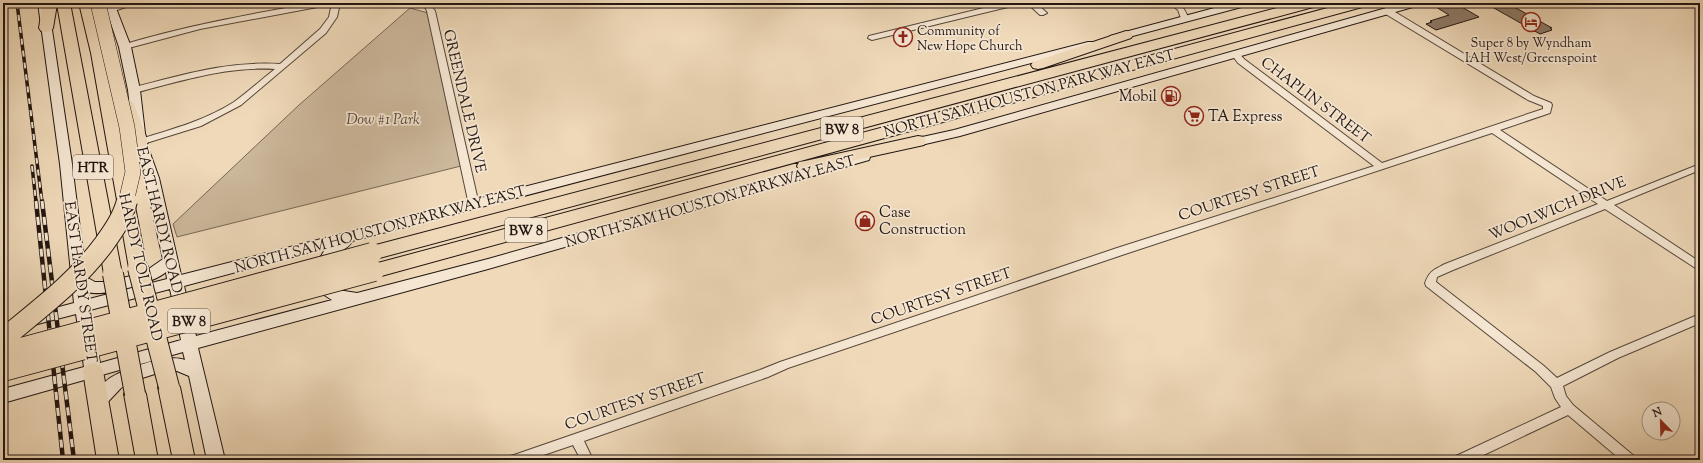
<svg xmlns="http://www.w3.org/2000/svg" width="1703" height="463" viewBox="0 0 1703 463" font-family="'Sorts Mill Goudy',serif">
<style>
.green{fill:#ccb89c;stroke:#776756}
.building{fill:#8d7b68;stroke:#221611}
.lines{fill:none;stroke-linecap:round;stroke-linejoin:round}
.street-casing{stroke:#55473b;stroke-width:2}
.secondary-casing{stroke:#221611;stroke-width:2}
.highway-casing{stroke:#221611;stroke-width:2}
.street{fill:#f5e6d2;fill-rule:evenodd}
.secondary{fill:#f5e6d2;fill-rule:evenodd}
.highway{fill:#efd9b9;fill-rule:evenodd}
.rail-far1-casing{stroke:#221611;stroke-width:3.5}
.rail-casing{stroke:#221611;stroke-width:4.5}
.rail-far1{stroke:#f5e6d2;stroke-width:2;stroke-dasharray:6;stroke-linecap:butt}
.rail{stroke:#f5e6d2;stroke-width:3;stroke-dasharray:8;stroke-linecap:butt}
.highway-bridge-far1-casing{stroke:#221611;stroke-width:16;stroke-linecap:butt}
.highway-bridge-casing{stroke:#221611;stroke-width:22;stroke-linecap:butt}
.highway-bridge-far1{stroke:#efd9b9;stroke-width:15}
.highway-bridge{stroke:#efd9b9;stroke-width:20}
.labels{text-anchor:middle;stroke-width:3.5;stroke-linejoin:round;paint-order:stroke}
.far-poi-label{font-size:13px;fill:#221611;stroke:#f5e6d2;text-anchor:start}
.shield{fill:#f5e6d2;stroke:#61544b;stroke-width:1}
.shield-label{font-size:14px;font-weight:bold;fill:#221611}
.street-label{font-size:15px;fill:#221611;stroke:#f5e6d2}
.poi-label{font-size:15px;fill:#221611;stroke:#f5e6d2;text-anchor:start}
.park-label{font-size:15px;font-style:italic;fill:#55473b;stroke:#f5e6d2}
</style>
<rect width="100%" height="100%" fill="#efd9b9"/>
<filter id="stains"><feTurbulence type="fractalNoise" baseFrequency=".005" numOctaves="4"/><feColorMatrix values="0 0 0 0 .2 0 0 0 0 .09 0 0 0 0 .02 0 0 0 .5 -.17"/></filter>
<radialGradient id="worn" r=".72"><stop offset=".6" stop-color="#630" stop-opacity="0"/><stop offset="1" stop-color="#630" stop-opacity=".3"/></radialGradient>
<path class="green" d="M410,8L428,13L461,166L177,237L173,224L299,105Z"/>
<path class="building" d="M1451,3H1455L1479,17L1436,30L1426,24L1432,22L1430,21L1449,15L1436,7Z
M1485,3H1507L1552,28H1550L1552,30L1540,34Z"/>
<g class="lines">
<defs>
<path id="street" d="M126,3H138L111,12L107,10Z
M315,3H332L328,5L200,29L125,49L121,47L122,45C185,26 250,14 315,3Z
M332,3H340L337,17L326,33L241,105L201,126L143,144H137L135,142L137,140C170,130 204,121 234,102C248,92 261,80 275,69C226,66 181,81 134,93L131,92L130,90L131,88C183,75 226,61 280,64L320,29L329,17Z
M423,3H429L435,11L479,205L474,208L469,205L427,11Z
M1004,3H1017L1016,5L872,40L868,38L869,36Z
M1027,3H1036L1047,13L1043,15H1040Z
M1169,3C1182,3 1184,8 1189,19L1188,21H1182L1178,10Z
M1384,9H1390L1534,96L1551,103L1552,105L1550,113L1500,130L1607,201L1700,164V170L1614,205L1700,262V271L1605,209L1453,270L1437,277L1436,282L1544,366L1557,378L1610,352L1700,314V323L1618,358L1563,386L1566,396L1573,405L1634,456L1636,460H1621L1568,415L1473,460H1454L1456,456L1561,407L1555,398L1551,387L1536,372L1426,286L1425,283C1430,270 1434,270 1445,264L1598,204L1492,133L1125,254L788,368L768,377L584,441L593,460H581L573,445L529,460H508L510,456L514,455L760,370L780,362L1117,248L1374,166L1238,63L1231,54L1232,52H1238L1244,59L1382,163L1543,109V106L1528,100L1384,13Z"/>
<path id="secondary" d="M38,3H48L72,164L86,277L95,282H106L143,273L163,259L145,178L134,142L128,90L119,47L104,3H114L131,47L140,90L146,142L159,178L181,275L1088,42H1096L1098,44L1096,46L352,241C350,246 347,247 343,250C328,260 332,271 333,287L338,290L357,293L488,259L859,154H869L870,157L869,160L488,269L198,348L225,460H207L189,376L177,371H164L133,381L121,388L104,406L98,408L92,406L90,401C94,393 103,383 110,378C126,368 168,353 185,360L183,352L3,403V389L84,367L76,314L30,326L25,324L22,320L25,316L74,303L60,164ZM326,248L318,261L319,289L321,293L332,300L196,336L184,286ZM166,272L167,279L89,299L88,292C103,297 154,283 166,272ZM170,289L181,340L100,363L90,310Z
M1233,3H1250L1249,5L1114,41L1109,38L1110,36Z
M1404,3H1421L1420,5L960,136L908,148L904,147L902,144L904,141L954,130Z"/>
<path id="highway" d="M43,3H70L122,274L120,279L113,281L106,279L104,274L57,4L53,28L51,31L46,32L41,31L39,28Z
M79,3H93L105,53L147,268L145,273L138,275L131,273L129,268L91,53Z
M1296,3H1319L1317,6L372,260L365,258L363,253L365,248L372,246Z
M1346,3H1368L1366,6L374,278L367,276L365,271L367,266L374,264Z
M1126,31L1131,32L1133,35L1131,38L1043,68L1038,69L1033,68L1031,65L1033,62Z
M126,99L131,101L134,104L148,142L146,146L140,147L134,146L132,142L118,104L121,101Z
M918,136L924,137L926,141L924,145L805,171L799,170L797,166L799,162L805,161Z
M93,363L100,365L103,371L119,460H97L83,371L86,365Z
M169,378L176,381L180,387L195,460H173L158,387L162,381Z
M135,385L143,388L146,394L158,460H136L124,394L127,388Z"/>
</defs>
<use href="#street" class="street-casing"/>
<use href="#secondary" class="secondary-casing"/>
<use href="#highway" class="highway-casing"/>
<use href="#street" class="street"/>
<use href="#secondary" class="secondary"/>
<use href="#highway" class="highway"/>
<defs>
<path id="rail-far1" d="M17,3L42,202
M32,166L36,202"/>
<path id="rail" d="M36,201L63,460
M42,201L74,460"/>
</defs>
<use href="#rail-far1" class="rail-far1-casing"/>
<use href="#rail" class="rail-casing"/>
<use href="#rail-far1" class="rail-far1"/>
<use href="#rail" class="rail"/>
<defs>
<path id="highway-bridge-far1" d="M98,3L127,127L133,172L126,202"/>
<path id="highway-bridge" d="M138,268L169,387
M113,274L135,394
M3,339C39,309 76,282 104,244C114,230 123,217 127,201
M3,353L372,253
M3,371L374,271"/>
</defs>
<use href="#highway-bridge-far1" class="highway-bridge-far1-casing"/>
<use href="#highway-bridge" class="highway-bridge-casing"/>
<use href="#highway-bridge-far1" class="highway-bridge-far1"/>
<use href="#highway-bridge" class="highway-bridge"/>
</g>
<defs>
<symbol id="hotel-ring" viewBox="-11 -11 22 22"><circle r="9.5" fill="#f5e6d2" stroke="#8f2418" stroke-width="1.5"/><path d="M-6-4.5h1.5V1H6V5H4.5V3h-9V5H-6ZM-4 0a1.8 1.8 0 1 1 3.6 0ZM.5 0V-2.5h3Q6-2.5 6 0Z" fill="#8f2418"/></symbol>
<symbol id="church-ring" viewBox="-11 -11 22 22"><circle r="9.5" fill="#f5e6d2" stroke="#8f2418" stroke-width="1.5"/><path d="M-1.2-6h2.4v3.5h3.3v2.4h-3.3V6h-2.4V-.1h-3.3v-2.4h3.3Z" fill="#8f2418"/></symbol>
<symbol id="fuel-ring" viewBox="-11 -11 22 22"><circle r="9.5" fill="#f5e6d2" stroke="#8f2418" stroke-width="1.5"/><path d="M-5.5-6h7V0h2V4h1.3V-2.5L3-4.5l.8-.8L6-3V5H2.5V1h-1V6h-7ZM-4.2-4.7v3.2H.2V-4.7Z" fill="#8f2418"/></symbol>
<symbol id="supermarket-ring" viewBox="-11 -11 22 22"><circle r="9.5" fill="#f5e6d2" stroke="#8f2418" stroke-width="1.5"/><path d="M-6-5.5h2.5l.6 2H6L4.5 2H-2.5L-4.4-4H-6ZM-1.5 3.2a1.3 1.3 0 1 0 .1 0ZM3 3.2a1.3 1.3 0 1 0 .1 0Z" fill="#8f2418"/></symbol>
<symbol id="shop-ring" viewBox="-11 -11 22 22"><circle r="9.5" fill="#f5e6d2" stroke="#8f2418" stroke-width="1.5"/><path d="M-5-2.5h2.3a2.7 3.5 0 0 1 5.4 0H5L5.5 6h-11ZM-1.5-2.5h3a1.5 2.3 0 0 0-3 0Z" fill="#8f2418"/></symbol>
</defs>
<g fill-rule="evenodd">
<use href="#hotel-ring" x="1520" y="11" width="22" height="22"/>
<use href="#church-ring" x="892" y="26" width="22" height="22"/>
<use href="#fuel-ring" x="1160" y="85" width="22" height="22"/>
<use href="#supermarket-ring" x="1183" y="105" width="22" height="22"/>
<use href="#shop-ring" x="854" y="210" width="22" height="22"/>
</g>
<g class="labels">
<g class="far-poi-label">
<text x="917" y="35">Community of<tspan x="917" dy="15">New Hope Church</tspan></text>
<text x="1531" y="47" text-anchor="middle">Super 8 by Wyndham<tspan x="1531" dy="15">IAH West/Greenspoint</tspan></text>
</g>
<g class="shield">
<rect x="821" y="117" width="42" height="24" rx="3"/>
<rect x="73" y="155" width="40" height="24" rx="3"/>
<rect x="505" y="218" width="42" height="24" rx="3"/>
<rect x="168" y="309" width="42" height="24" rx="3"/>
</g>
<g class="shield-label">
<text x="842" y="134">BW 8</text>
<text x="93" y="172">HTR</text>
<text x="526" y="235">BW 8</text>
<text x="189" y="326">BW 8</text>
</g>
<g class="street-label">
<text transform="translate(1029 93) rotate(-15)" y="5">NORTH SAM HOUSTON PARKWAY EAST</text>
<text transform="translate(1316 100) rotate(37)" y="5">CHAPLIN STREET</text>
<text transform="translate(465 101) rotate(77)" y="5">GREENDALE DRIVE</text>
<text transform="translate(1249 193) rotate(-18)" y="5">COURTESY STREET</text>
<text transform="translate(710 201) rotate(-16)" y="5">NORTH SAM HOUSTON PARKWAY EAST</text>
<text transform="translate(1557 208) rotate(-22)" y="5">WOOLWICH DRIVE</text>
<text transform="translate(160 220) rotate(76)" y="5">EAST HARDY ROAD</text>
<text transform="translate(380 229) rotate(-15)" y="5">NORTH SAM HOUSTON PARKWAY EAST</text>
<text transform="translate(141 267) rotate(77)" y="5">HARDY TOLL ROAD</text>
<text transform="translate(81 282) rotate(82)" y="5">EAST HARDY STREET</text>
<text transform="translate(941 296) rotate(-19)" y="5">COURTESY STREET</text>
<text transform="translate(635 401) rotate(-19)" y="5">COURTESY STREET</text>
</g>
<g class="poi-label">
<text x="1157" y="101" text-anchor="end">Mobil</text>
<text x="1208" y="121">TA Express</text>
<text x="879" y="217">Case<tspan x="879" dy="17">Construction</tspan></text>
</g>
<g class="park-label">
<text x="383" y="124">Dow #1 Park</text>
</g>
</g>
<rect width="1703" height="463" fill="none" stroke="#efd9b9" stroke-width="16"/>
<rect x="4" y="4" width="1695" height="455" fill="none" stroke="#221611" stroke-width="2"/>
<rect x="8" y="8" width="1687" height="447" fill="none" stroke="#221611"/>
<g transform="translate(1661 421) rotate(337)"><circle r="19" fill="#f5e6d2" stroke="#a19385"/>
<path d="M0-3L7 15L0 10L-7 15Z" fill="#8f2418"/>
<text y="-6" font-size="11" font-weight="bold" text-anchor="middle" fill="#221611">N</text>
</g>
<rect width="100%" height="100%" filter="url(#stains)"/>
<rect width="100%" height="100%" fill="url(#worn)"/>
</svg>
